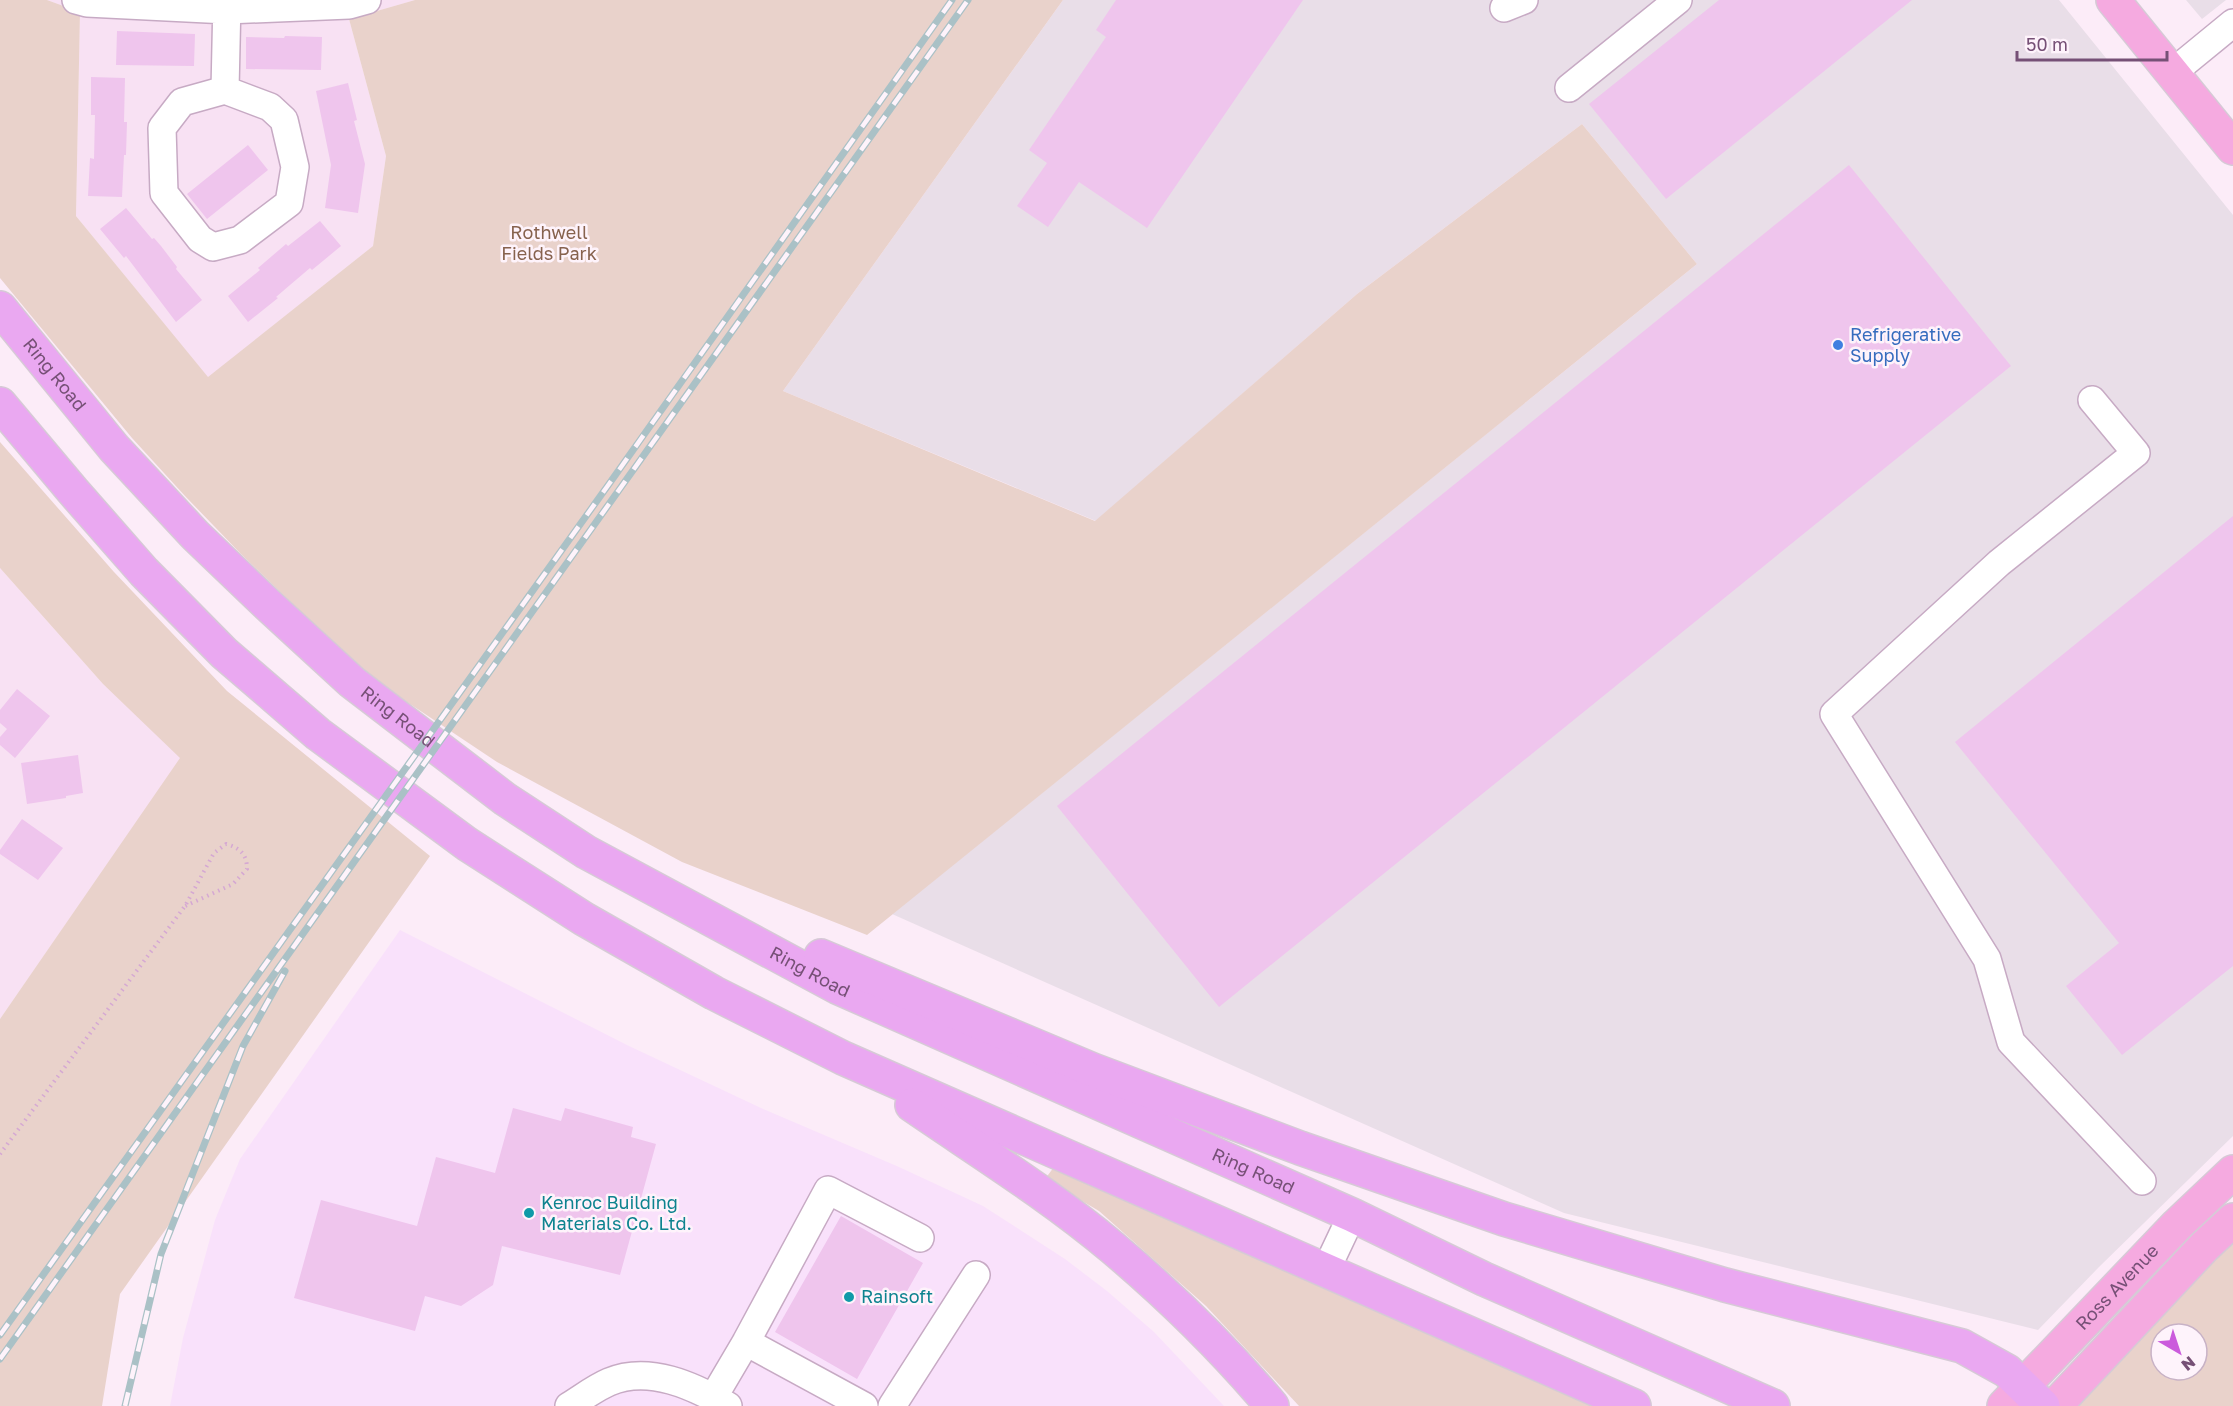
<svg xmlns="http://www.w3.org/2000/svg" width="2233" height="1406" viewBox="0 0 2233 1406" font-family="'Golos Text',sans-serif">
<style>
.residential{fill:#f8e1f3}
.commercial{fill:#f9e1fb}
.industrial{fill:#e9dee8}
.green{fill:#e9d2cb;fill-rule:evenodd}
.building{fill:#efc5ed}
.lines{fill:none;stroke-linecap:round;stroke-linejoin:round}
.minor-casing{stroke:#c7aac4;stroke-width:30}
.major-casing{stroke:#d6cad6;stroke-width:36}
.highway-casing{stroke:#d6cad6;stroke-width:36}
.path{stroke:#d5a8d3;stroke-width:4;stroke-dasharray:1.5 4.5;stroke-linecap:butt}
.minor{stroke:#fff;stroke-width:27}
.major{stroke:#f5aae0;stroke-width:33}
.highway{stroke:#eaa8f1;stroke-width:33}
.rail-casing{stroke:#aac1c6;stroke-width:7}
.rail{stroke:#fef3fb;stroke-width:4.5;stroke-dasharray:14;stroke-linecap:butt}
.shop-dot{fill:#3f7fe0;stroke:#fef3fb;stroke-width:2}
.culture-dot{fill:#0f9aa8;stroke:#fef3fb;stroke-width:2}
.labels{text-anchor:middle;stroke-width:5;stroke-linejoin:round;paint-order:stroke}
.park-label{font-size:18px;fill:#87624e;stroke:#fef3fb}
.shop-label{font-size:18px;fill:#366cbe;stroke:#fef3fb;text-anchor:start}
.street-label{font-size:18px;fill:#765076;stroke:#fef3fb}
.culture-label{font-size:18px;fill:#0d838f;stroke:#fef3fb;text-anchor:start}
</style>
<rect width="100%" height="100%" fill="#fcecf8"/>
<path class="residential" d="M47,0H415L349,19L386,156L373,246L208,378L76,216L80,12Z
M0,568L103,684L181,758L0,1019Z"/>
<path class="commercial" d="M400,930L629,1046L761,1108L899,1167L983,1206L1065,1259L1107,1291L1154,1332L1224,1406H170L183,1338L215,1220L240,1159Z"/>
<path class="industrial" d="M1063,0H2059L2233,215V1136L2099,1267L2038,1330L1564,1213L892,914L1697,264L1582,124L1357,294L1096,521L783,391Z
M2186,0H2226L2202,19Z"/>
<path class="green" d="M0,0H47L80,12L76,216L208,377L373,246L386,156L349,19L415,0H1063L783,391L1095,521L1357,294L1582,124L1697,264L867,935L682,862L497,762L365,674L240,553L185,496L132,438L0,278Z
M0,442L114,572L227,691L430,856L120,1294L102,1406H0V1019L180,758L103,684L0,568Z
M1054,1167L1599,1406H1299L1206,1306L1099,1211L1045,1179Z
M2233,1241V1406H2074L2208,1264ZM2161,1334H2197V1370H2161Z"/>
<path class="building" d="M1116,0H1303L1147,228L1079,182L1048,227L1017,206L1047,163L1029,150L1106,37L1096,30Z
M1719,0H1912L1666,199L1589,104Z
M117,31L195,34L194,66L116,65Z
M285,36L322,37L321,70L246,69V37L284,38Z
M91,77L125,78L124,122H127L126,155H124L122,197L88,196L90,158L94,159L95,115H91Z
M348,83L357,120L354,121L365,164L358,213L325,208L331,165L316,91Z
M248,145L268,170L207,219L187,194Z
M1849,165L2011,366L1219,1007L1057,806Z
M126,208L152,239L154,238L161,246L177,267L176,269L202,300L176,322L126,256L124,258L100,229Z
M320,221L341,246L312,270L310,268L290,285L276,297L278,298L248,322L228,296L260,270L258,268L286,244L288,246Z
M2233,516V966L2122,1055L2066,986L2119,943L1955,742Z
M17,689L50,716L15,758L0,745V737L7,729L0,723V710Z
M78,755L83,793L66,796V798L27,804L21,763Z
M22,819L63,848L38,880L0,854V850Z
M513,1108L561,1121L565,1108L633,1127L631,1137L656,1144L620,1275L502,1246L493,1285L461,1306L425,1296L415,1331L294,1298L321,1200L417,1226L436,1157L495,1173Z
M841,1216L923,1263L857,1379L775,1332Z"/>
<g class="lines">
<defs>
<path id="minor" d="M76,0L87,3L227,10L349,5L367,0
M1504,8L1524,0
M2172,73L2233,23
M1569,88L1678,0
M225,90L270,107L284,120L295,167L289,203L240,240L213,247L200,239L164,193L162,128L182,102Z
M225,90L227,0
M2092,400L2136,453L1999,563L1834,714L1987,959L2011,1042L2142,1181
M1326,1270L1352,1215
M746,1342L864,1406
M713,1398L746,1342L828,1190L920,1238
M569,1406C582,1398 595,1388 609,1382C649,1365 694,1386 728,1406
M892,1406L976,1275"/>
<g id="major">
<path d="M2113,0L2233,148"/>
<path id="s1" d="M2004,1406L2177,1225L2233,1172"/>
<path d="M2055,1406L2204,1247L2233,1220"/>
</g>
<g id="highway">
<path id="s2" d="M0,308L114,448L195,535L266,603L352,682L505,799L586,852L837,987L1352,1215L1484,1279L1773,1406"/>
<path d="M0,404L73,491L144,572L224,653L318,734L467,844L584,919L714,993L843,1058L1634,1406"/>
<path d="M821,956L1093,1070L1300,1148L1504,1219L1725,1285L1962,1346L2007,1371L2043,1406"/>
<path d="M912,1105C979,1151 1050,1195 1113,1248C1170,1296 1224,1349 1272,1406"/>
</g>
</defs>
<use href="#minor" class="minor-casing"/>
<use href="#major" class="major-casing"/>
<use href="#highway" class="highway-casing"/>
<path class="path" d="M0,1154L185,906L214,853L226,844C240,848 247,854 247,869L233,884L185,906"/>
<use href="#minor" class="minor"/>
<use href="#major" class="major"/>
<use href="#highway" class="highway"/>
<defs>
<path id="rail" d="M0,1335L609,484L952,0
M0,1359L968,0
M125,1406L161,1254L243,1046L285,971"/>
</defs>
<use href="#rail" class="rail-casing"/>
<use href="#rail" class="rail"/>
</g>
<circle class="shop-dot" cx="1838" cy="345" r="6"/>
<g class="culture-dot">
<circle cx="529" cy="1213" r="6"/>
<circle cx="849" cy="1297" r="6"/>
</g>
<g class="labels">
<g class="park-label">
<text x="549" y="239">Rothwell<tspan x="549" dy="21">Fields Park</tspan></text>
</g>
<g class="shop-label">
<text x="1850" y="341">Refrigerative<tspan x="1850" dy="21">Supply</tspan></text>
</g>
<g class="street-label">
<text dy="6" stroke="none"><textPath href="#s2" startOffset="86">Ring Road</textPath></text>
<text dy="6" stroke="none"><textPath href="#s2" startOffset="572">Ring Road</textPath></text>
<text dy="6" stroke="none"><textPath href="#s2" startOffset="1058">Ring Road</textPath></text>
<text dy="6" stroke="none"><textPath href="#s2" startOffset="1544">Ring Road</textPath></text>
<text dy="6" stroke="none"><textPath href="#s1" startOffset="164">Ross Avenue</textPath></text>
</g>
<g class="culture-label">
<text x="541" y="1209">Kenroc Building<tspan x="541" dy="21">Materials Co. Ltd.</tspan></text>
<text x="861" y="1303">Rainsoft</text>
</g>
</g>
<g transform="translate(2179 1352) rotate(141)"><circle r="28" fill="#fef3fb" stroke="#c8b2c6" stroke-width="1.5"/>
<path d="M0-4.5L10 22L0 15L-10 22Z" fill="#cb5bdc"/>
<text y="-9" font-size="16" font-weight="bold" text-anchor="middle" fill="#765076">N</text>
</g>
<path d="M2017 51v9h150v-9" fill="none" stroke="#765076" stroke-width="3"/>
<text x="2026" y="51" font-size="18" fill="#765076" stroke="#fef3fb" stroke-width="4.5" paint-order="stroke">50 m</text>
</svg>
